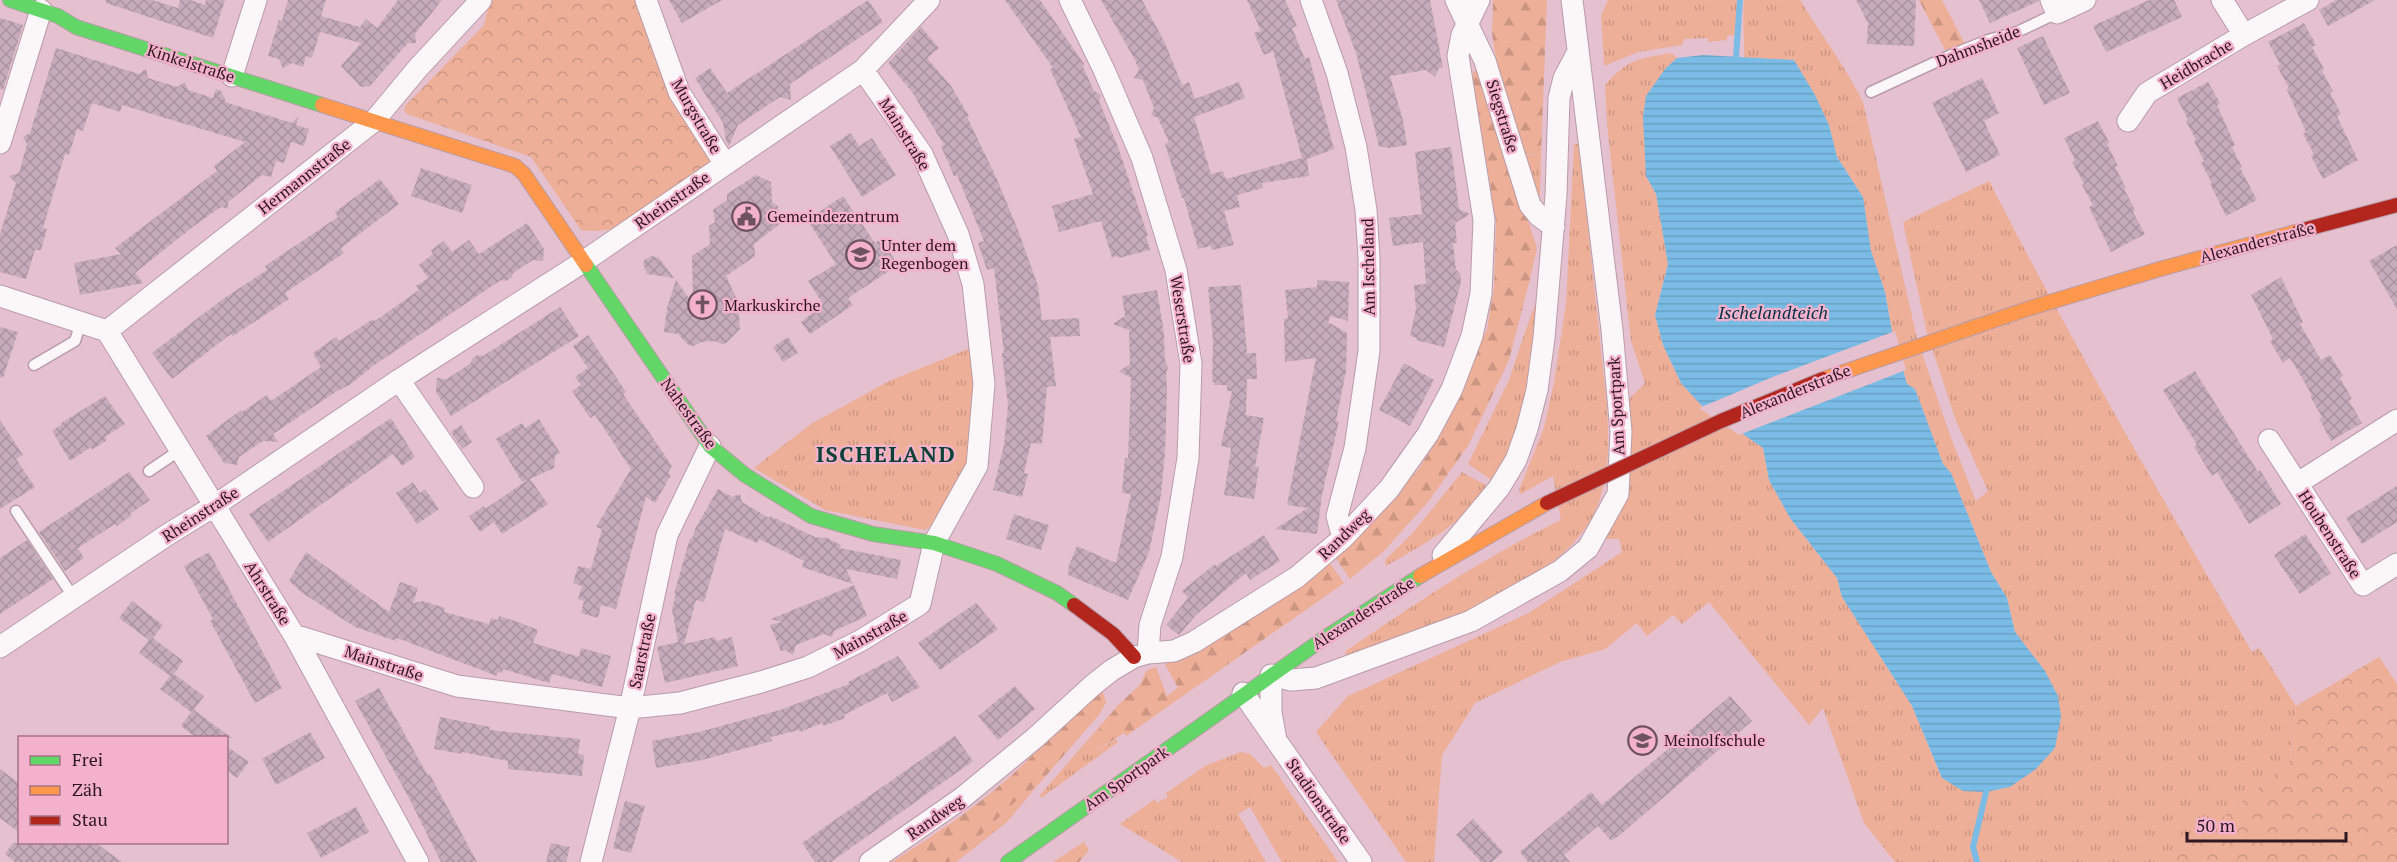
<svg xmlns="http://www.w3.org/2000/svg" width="2397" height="862" viewBox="0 0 2397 862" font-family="'PT Serif',serif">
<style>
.grass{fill:url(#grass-tufts)}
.forest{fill:url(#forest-firs)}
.park{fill:url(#park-crowns)}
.water{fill:url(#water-rules)}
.pier{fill:#e5c0cf}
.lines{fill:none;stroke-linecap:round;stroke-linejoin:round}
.stream{stroke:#7abce6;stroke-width:6}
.building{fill:url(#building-cross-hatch)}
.lane-casing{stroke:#b99ca8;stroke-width:13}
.street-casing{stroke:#b99ca8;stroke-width:23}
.fast-casing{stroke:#b99ca8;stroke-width:16}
.slow-casing{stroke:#b99ca8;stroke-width:16}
.jam-casing{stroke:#b99ca8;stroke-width:16}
.lane{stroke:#fbf6f8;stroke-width:10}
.street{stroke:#fbf6f8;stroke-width:21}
.fast{stroke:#63d668;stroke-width:14}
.slow{stroke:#ff974d;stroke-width:14}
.jam{stroke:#b3261e;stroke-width:14}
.slow-bridge-casing{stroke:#b99ca8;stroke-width:16;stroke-linecap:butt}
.jam-bridge-casing{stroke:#b99ca8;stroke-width:16;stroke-linecap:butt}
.slow-bridge{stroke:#ff974d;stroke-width:14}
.jam-bridge{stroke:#b3261e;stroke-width:14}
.labels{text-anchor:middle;stroke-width:4.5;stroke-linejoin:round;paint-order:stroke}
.street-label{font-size:16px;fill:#2f1722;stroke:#f4b1cc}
.poi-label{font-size:16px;fill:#2f1722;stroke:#f4b1cc;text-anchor:start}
.water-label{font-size:18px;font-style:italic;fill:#003045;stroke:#f4b1cc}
.district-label{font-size:22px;font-weight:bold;letter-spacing:1.5px;fill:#0b4235;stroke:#f4b1cc}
</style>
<defs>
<pattern id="grass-tufts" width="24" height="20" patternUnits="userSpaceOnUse" patternTransform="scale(1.5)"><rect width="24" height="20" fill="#edaf98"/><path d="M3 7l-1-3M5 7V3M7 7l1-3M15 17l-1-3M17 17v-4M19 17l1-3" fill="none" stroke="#cc9683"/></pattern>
<pattern id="forest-firs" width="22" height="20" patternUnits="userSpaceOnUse" patternTransform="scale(1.5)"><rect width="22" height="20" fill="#edaf98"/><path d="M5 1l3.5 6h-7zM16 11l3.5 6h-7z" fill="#cc9683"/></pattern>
<pattern id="park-crowns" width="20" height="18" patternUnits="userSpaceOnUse" patternTransform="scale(1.5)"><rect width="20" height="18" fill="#edaf98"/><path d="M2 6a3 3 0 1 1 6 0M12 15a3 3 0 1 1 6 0" fill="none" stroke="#cc9683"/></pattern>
<pattern id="water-rules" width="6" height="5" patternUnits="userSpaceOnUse" patternTransform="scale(1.5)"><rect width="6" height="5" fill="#7abce6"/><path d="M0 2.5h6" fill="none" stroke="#6aa1c5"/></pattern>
<pattern id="building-cross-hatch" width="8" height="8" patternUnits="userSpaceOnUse" patternTransform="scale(1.5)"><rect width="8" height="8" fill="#c6acbb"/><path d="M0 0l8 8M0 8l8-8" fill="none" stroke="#aa93a0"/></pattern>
</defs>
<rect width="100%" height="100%" fill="#e5c0cf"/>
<path class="grass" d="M1608,0H1738L1735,35L1727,36V40L1708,42V38L1684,39L1682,45L1638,52L1604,66L1601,16Z
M1744,0H1800C1821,34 1845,66 1863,102L1917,338L1948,430L1976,501L1988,491L1956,421L1927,333L1903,222L1989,181C2071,341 2161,497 2252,652L2259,648L2296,706L2290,761L2231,811L2165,862H1895L1864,823L1823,708L1809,725L1709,602L1682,624L1673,615L1647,636L1637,623L1605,649L1560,662L1475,703L1442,755L1434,862H1406L1316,732L1348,696L1527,614L1622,552L1619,539H1601L1624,404L1645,383L1631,341L1607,124L1605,85C1630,58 1637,59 1672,53L1677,58L1665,69L1645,146L1646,176L1656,194L1668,264L1655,315L1663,345L1681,383L1701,405L1763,448L1769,480L1790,518L1837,578L1842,597L1912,706L1942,779L2045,671L2015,632L2007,598L1991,572L1951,473L1943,464L1915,389L1907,384L1892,331L1885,292L1871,251L1863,197L1837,157L1829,125L1794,60L1744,58C1745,38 1742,20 1744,0Z
M1574,144H1579L1607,407C1609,441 1610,475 1597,507C1566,585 1421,630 1347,659L1345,653L1347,650C1416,603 1486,556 1561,520L1553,476L1521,494L1519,490L1544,428L1554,382L1566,304Z
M1541,154L1540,195L1535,196L1524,155Z
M1541,291C1536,340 1531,393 1513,439C1508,453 1500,467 1493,481L1468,464L1509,380L1531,315Z
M978,345L977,466L939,520L925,530L825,510L754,468L811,424L889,381Z
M1462,472L1489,487C1459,526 1428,542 1386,566L1385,560L1412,534Z
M1118,705L1089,742L1097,751L1116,739L1118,742L1041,798L1040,795Z
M1241,752L1250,754L1264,768L1271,765L1338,862H1282L1250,807L1238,814L1266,862H1182L1120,824L1155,799L1157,803L1168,797L1166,793L1207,765Z
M1037,786L1007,822L956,862H949L967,849L1010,806Z"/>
<path class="forest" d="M1493,0H1547L1541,154H1524L1497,65L1492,34Z
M1919,0H1942L1965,44L1945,50Z
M1477,69L1480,71L1537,248L1530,279L1509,360L1468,446L1428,502L1384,551L1350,579L1335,557L1353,542L1418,470L1444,429L1487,329L1494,288L1496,222L1473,80V72Z
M1329,562L1344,583L1126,736L1124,733L1096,751L1089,742L1118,705L1140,685L1146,671L1156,667L1167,696L1178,688L1165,664L1188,654Z
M1103,692L1106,703L1099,715L1037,786L1010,806L967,849L949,862H892C931,837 969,812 1004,782C1037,753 1067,719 1103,692Z
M1084,842L1089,850L1079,862H1053Z"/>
<path class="park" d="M490,0H646L725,164C687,190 629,239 581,230L531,157L407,114L404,110L406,105L484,25Z
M2379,657L2397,684V862H2165L2231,811L2290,761L2296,706Z"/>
<path class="water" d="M1703,55L1794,60L1815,95L1829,125L1837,157L1863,197L1871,251L1885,292L1892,331L1907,384L1915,389L1943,464L1951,473L1991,572L2007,598L2015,632L2045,671L2058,696L2061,717L2055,748L2036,769L2010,787L1986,792L1963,791L1942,778L1912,706L1842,597L1837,578L1790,518L1769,480L1763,448L1701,405L1681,383L1663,345L1655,315L1668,264L1656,194L1646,176L1643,117L1646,96L1665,69L1677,58Z"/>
<path class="pier" d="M1895,331L1906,370L1739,435L1699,408L1775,376Z"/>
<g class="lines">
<path class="stream" d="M1736,57L1740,0
M1977,862L1973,847L1986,792"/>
</g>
<path class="building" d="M106,0H152L178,8L180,0H190L205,5L206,0H225L213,38L106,3Z
M288,0H326L321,16L360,27L366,19L377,28L398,0H442L415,34L416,43H408L370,86L361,87L341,66L361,43L320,32L312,58L306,56L303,67L292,63L283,68L279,59L268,56L279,20L282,21Z
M669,0H722L682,23Z
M868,0L883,22L790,84L791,100L780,97L738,125L729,146L726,141L723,123L695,78L710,68L727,93Z
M1005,0H1040L1084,64L1083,67L1094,91L1101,95L1099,101L1118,147L1148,236H1146L1150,250L1119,258L1118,256L1112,258L1101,221L1059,232L1052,206L1093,194L1074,139L1081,137L1050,69L1053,68Z
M1101,0H1142L1165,43L1182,85L1189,82L1195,99L1239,82L1245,98L1194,117L1211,174L1223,171L1226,179L1302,158L1273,51L1264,55L1254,33L1261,31L1247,0H1285L1297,26L1292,28L1305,59L1309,57L1334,149L1307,159L1309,176L1262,183L1263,188L1237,195L1240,207L1224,211L1234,245L1212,250L1211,246L1198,249L1184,198H1182L1165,144L1169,142L1158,118L1151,115L1154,108L1143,80L1134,78L1139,70L1135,60Z
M1336,0H1430L1443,68H1439L1435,77L1426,70L1390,76L1403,120L1407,145L1389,148L1379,146L1356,53Z
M1856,0H1916L1914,46L1867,44L1868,23Z
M1979,0H2038L2039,1L1990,23Z
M2149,0H2174L2182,17L2106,52L2093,26Z
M2336,0H2375L2328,26L2319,10Z
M0,18L23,25L3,90L0,89Z
M2304,23L2316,45L2312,47L2324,69L2322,71L2333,91L2330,93L2341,114L2337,116L2358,160L2323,179L2311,156L2314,154L2303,134L2306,132L2287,90L2289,88L2277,66L2280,64L2268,42Z
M921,27L939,48L927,58L951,86L969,116L967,117L996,177L1018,230L1038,286L1042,320L1079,318L1080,336L1050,337L1056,386L1047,387L1042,444L1031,443L1024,473L1028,474L1022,497L993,490L1004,445L1008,406L1002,353H1004L994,268L987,270L978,243L984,241L957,175L954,176L941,146L944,145L912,92L888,63Z
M2043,36L2070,93L2044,105L2017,48Z
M56,48L139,74L146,69L148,78L177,87L185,82L188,90L213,98L216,89L221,91L226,102L231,104L292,123L291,124L299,116L296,125L309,129L304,146L291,142L284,163L276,161L271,177L262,175L228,202V209L221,207L194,226L135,273L143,283L80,295L74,263L121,254L115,248L217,171L214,166L245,142L122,105L120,112L92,103L83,131L77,129L69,155L65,154L43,228L47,229L41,250H35L26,279L0,272V234L16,183L9,176L19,173L27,144L23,137L30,133Z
M1982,78L1999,113L1984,121L2000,155L1966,172L1932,103Z
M2208,82L2220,103L2217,105L2235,145L2232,147L2242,167L2240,168L2257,200L2226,216L2210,184L2212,183L2201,163L2204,161L2194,141L2196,140L2186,121L2188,120L2177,98Z
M2098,121L2109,142L2107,144L2118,166L2115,167L2126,188L2124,189L2135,210L2133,212L2145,234L2111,252L2089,207L2093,205L2082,185L2084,184L2072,162L2075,160L2064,138Z
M851,133L859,146L872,138L896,175L862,197L830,146Z
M1451,147L1459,209L1470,214L1455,223L1457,243H1453L1456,270L1460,273L1461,282L1444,347L1416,340L1417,338L1410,336L1416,309L1414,285L1426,284L1423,242L1393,246L1389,218L1422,214L1415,152Z
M421,168L472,185L462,213L411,196Z
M756,175L771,182L772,202L778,206L780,224L754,244L755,256L726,276L738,302L740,329L726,343L722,344L714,341L701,342L694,346L688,345L678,334L664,332L667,308L676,280L693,304L692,256L710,244L709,226L715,222L713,210L727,200V194Z
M380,179L399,204L341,248L344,253L285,293L289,299L233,336L231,334L172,379L152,353L223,299L267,270L265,266L338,217L335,212Z
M843,196L875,243L881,239L898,265L848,298L853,305L810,334L801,322L823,304L808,281L836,264L807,220Z
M527,223L544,249L543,261L533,260L513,273L512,277L506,281L501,280L373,366L351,384L337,391L273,434L278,442L263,441L239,457L237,465L224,463L206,436L241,410L242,412L267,395L271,401L321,367L313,353L336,337L339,341L373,319L375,321L419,290L416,286L428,278L419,265L433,254L431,250L444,241L452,252L469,240L479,254Z
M2397,245V309L2369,261Z
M652,256L659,258L674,278L647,274L643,263L645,259Z
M2281,277L2303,322L2300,324L2321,360L2330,355L2343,376L2340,378L2352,399L2349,401L2362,423L2331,441L2319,418L2322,417L2310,396L2312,395L2290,358L2283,363L2270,341L2273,339L2251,295Z
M1317,280L1349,282L1348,321L1331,316L1328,322L1347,333L1346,371L1336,421H1339L1322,495L1317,534L1275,529L1308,508L1287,505L1316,358L1285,362L1284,319L1288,318L1285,290L1317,287Z
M1241,285L1247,353H1256L1257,379H1247L1246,415L1264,418L1255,467H1259L1254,499L1224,495L1231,448L1221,446L1232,391H1227V385H1214V382H1212L1213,340L1208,287Z
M1157,290L1164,333L1165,361L1168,367L1166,374L1167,389L1165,453L1161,495L1149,552L1128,600L1068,575V568L1077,546L1116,563L1131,494L1122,493L1125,458H1128L1131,378L1119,371L1130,364L1129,330L1113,324L1125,316L1122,296Z
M560,307L579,336L451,416L436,392L437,378L447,379L471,363L472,359L477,355L483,356Z
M0,327L18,332L3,378L0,377Z
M588,335L626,392L623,394L672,466L668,473L671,475L655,503L646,497L616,609L601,605L598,618L581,613L584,601L578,599L582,586L573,583L578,566L591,569L602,529L596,527L631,469L595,415L590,418L572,391L581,385L575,377L588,368L573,346Z
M788,337L798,353L783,362L773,347Z
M1404,363L1434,380L1410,426L1379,410Z
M2195,371L2258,472L2260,470L2281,504L2249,524L2217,472L2212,476L2194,447L2197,445L2163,390Z
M105,396L125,424L105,437L107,440L92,450L91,447L70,461L52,431L62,424L61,423Z
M391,418L415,457L402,466L393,454L268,542L249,514Z
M539,419L560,453L555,456L554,468L530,479L548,504L502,534L494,522L480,532L469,516L484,506L485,509L529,479L522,482L496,439L522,423L525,428Z
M0,420L23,455L16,459L35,487L0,509Z
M461,425L472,442L462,449L451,432Z
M129,472L150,500L130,514L131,516L117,526L115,524L78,548L84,558L65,571L39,532Z
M413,482L420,493L425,489L439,509L417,524L396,493Z
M2397,486V522L2362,544L2346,518Z
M718,489L732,497L740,494L742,502L769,518L770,516L815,537L827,538L841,545L840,548L901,560L897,579L846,569L853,584L802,567L804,561L759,539L757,543L725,529L704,602L696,600L684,644L715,637L716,641L732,637L738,666L665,683L657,647L678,642L672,609L676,594H674L690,538L692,539L695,529Z
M1014,514L1049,525L1041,550L1006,539Z
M2305,534L2331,573L2300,594L2274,555Z
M1264,535L1280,561L1250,580L1246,573L1197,614L1179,635L1166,625L1188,598L1182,591L1215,564L1216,566Z
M27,540L53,579L0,614V558Z
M209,552L282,688L255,703L210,621L213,619L184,566Z
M306,552L389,612L400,582L418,588L413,603L423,601L445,608L444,612L489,624L491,618L498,620L499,616L518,622L538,630L533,643L579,657L581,648L611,656L602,687L552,674L549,683L503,669L502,673L498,672L497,676L397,638L396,641L355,627L301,592L289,581Z
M854,585L867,616L834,631L832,637L824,634L796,645L793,655L785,650L781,651L770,625L782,622L771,619Z
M132,601L163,625L153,638L183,661L174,674L204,696L194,710L232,738H196L181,726L191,712L160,689L170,676L139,653L149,640L119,618Z
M976,603L998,629L940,670L918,643Z
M898,656L920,687L892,702L887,693L844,715L845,718L824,726L822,723L800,732L799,730L771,737L772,741L702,760L656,768L652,741L699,732L780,710L849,684L848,682Z
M1015,686L1035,709L998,740L978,716Z
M379,688L428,776L429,773L477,862H441L409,798L355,701Z
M1730,696L1752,721L1620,835L1611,841L1598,826L1564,855L1570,862H1528L1520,852L1591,792L1602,805Z
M440,717L490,727L489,730L580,739L578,754L584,755L582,776L508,769V761L462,752V754L434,749Z
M310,732L325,758L276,785L262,759Z
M955,736L973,761L831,862H815L802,843Z
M226,746L249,762L237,778L226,770Z
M0,769L20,784V833L0,818Z
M625,801L645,806L631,853L613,848Z
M356,807L369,832L321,858L307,833Z
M1473,819L1503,852L1492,862H1481L1456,835Z
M13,843H96L122,862H15L5,854Z
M551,843L570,847L566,862H546Z"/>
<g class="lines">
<defs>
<path id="lane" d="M1871,92L1951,55L1988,40L2017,32L2057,13
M34,365L75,341L81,322
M149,471L180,450
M16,511L74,598"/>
<path id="street" d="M646,0L679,92L725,164
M1070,0L1104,70L1142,158L1176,270L1191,364L1188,458L1172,557L1150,625L1148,653
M1311,0L1337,73L1356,147L1366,210L1369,257V351L1355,448L1337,516L1343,538
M1456,0L1485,61L1530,205L1538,215L1554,227
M2051,0L2057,13L2085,0
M2244,35L2308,0
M232,76L256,0
M2128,121L2147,93L2244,35L2222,0
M0,143L41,10
M0,296L107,331
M107,331L294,635L418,862
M107,331L374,121L418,68L481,0
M399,380L473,487
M2269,440L2363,585L2397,564
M2298,483L2397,420
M1443,555L1499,488L1516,460L1527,429L1537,390L1544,338L1556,195L1559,98L1564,78L1578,52
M294,635L457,686L630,708L680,703L761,682L808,667L860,641L920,604L934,543L977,466L984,384L973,284L958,234L922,154L863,70
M0,647L167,535L214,506L399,380L583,262L863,70L929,0
M1243,693L1361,862
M1276,740L1271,712V675L1291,680L1316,678L1471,621L1560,571L1588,548L1618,494L1621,432L1612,330L1572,0
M591,862L630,708L667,535L710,446
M870,862L962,798L1035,738L1093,685L1112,670L1134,657L1148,653L1174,651L1194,642L1297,577L1343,538L1389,489L1428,434L1452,389L1472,336L1481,294L1484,220L1458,56L1462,35L1479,0"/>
<path id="fast" d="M10,0L58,16L76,27L322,105
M586,265L710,446L745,475L811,516L873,534L934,543L997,564L1057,593L1074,605
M1008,862L1323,639L1420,576"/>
<path id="slow" d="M322,105L515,166L524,174L586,265
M2030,308L2160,269L2299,231
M1420,576L1547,503"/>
<path id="jam" d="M2299,231L2397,205
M1074,605L1113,634L1134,657"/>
</defs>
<use href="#lane" class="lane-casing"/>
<use href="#street" class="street-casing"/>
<use href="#fast" class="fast-casing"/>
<use href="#slow" class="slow-casing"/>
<use href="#jam" class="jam-casing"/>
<use href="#lane" class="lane"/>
<use href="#street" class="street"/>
<use href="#fast" class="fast"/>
<use href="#slow" class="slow"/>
<use href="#jam" class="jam"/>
<defs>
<path id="slow-bridge" d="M1823,379L2030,308"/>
<path id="jam-bridge" d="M1547,503L1721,421L1823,379"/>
</defs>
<use href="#slow-bridge" class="slow-bridge-casing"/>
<use href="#jam-bridge" class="jam-bridge-casing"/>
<use href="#slow-bridge" class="slow-bridge"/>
<use href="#jam-bridge" class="jam-bridge"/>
</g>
<defs>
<symbol id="civic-ring" viewBox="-11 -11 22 22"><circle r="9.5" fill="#f4b1cc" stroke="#6f525f" stroke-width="1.5"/><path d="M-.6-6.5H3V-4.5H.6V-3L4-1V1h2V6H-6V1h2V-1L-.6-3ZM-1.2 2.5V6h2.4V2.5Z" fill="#6f525f"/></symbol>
<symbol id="school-ring" viewBox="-11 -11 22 22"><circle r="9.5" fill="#f4b1cc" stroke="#6f525f" stroke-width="1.5"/><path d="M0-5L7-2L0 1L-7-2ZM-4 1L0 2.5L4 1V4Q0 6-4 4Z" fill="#6f525f"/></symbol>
<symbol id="church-ring" viewBox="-11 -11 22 22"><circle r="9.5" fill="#f4b1cc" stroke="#6f525f" stroke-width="1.5"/><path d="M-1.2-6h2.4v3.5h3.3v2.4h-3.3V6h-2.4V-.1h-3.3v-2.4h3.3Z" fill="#6f525f"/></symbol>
</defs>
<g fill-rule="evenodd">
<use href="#civic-ring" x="730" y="200" width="33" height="33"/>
<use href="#school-ring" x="844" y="238" width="33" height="33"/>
<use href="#church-ring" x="686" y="288" width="33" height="33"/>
<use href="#school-ring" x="1626" y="724" width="33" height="33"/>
</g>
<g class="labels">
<g class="street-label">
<text transform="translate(1978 46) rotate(-21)" y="6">Dahmsheide</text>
<text transform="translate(191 63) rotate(18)" y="6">Kinkelstraße</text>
<text transform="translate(2196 64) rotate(-31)" y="6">Heidbrache</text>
<text transform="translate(697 116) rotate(60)" y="6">Murgstraße</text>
<text transform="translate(1503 116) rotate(73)" y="6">Siegstraße</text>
<text transform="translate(905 134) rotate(58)" y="6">Mainstraße</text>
<text transform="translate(304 176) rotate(-38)" y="6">Hermannstraße</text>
<text transform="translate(672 200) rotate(-35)" y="6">Rheinstraße</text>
<text transform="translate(2257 242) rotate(-15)" y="6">Alexanderstraße</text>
<text transform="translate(1368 267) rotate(-91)" y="6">Am Ischeland</text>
<text transform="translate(1183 319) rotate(81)" y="6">Weserstraße</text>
<text transform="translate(1795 391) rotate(-22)" y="6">Alexanderstraße</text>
<text transform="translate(1616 406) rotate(-93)" y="6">Am Sportpark</text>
<text transform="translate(689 413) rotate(54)" y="6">Nahestraße</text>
<text transform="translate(200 514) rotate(-33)" y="6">Rheinstraße</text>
<text transform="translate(1344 534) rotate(-44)" y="6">Randweg</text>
<text transform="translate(2330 534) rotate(57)" y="6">Houbenstraße</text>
<text transform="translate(268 593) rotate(58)" y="6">Ahrstraße</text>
<text transform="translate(1363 613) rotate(-33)" y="6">Alexanderstraße</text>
<text transform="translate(870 634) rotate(-29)" y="6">Mainstraße</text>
<text transform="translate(642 651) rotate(-78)" y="6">Saarstraße</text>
<text transform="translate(384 663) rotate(18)" y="6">Mainstraße</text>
<text transform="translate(1126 778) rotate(-35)" y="6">Am Sportpark</text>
<text transform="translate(1319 801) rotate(55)" y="6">Stadionstraße</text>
<text transform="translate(935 817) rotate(-35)" y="6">Randweg</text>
</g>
<g class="poi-label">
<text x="767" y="222">Gemeindezentrum</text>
<text x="881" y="251">Unter dem<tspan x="881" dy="18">Regenbogen</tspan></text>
<text x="724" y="311">Markuskirche</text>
<text x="1664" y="746">Meinolfschule</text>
</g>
<g class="water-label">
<text x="1773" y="319">Ischelandteich</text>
</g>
<g class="district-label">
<text x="886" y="462">ISCHELAND</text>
</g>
</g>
<rect x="18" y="736" width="210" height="108" fill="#f4b1cc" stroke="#a57388" stroke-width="1.5"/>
<rect x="30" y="756" width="30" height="9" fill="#63d668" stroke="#a57388" stroke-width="1.5"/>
<text x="72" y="766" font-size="18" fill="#2f1722">Frei</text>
<rect x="30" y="786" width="30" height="9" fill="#ff974d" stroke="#a57388" stroke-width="1.5"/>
<text x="72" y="796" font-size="18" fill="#2f1722">Zäh</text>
<rect x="30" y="816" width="30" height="9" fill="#b3261e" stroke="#a57388" stroke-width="1.5"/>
<text x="72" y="826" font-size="18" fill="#2f1722">Stau</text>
<path d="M2187 832v9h159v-9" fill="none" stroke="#2f1722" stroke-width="3"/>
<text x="2196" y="832" font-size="18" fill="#2f1722" stroke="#f4b1cc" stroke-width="4.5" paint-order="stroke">50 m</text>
</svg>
